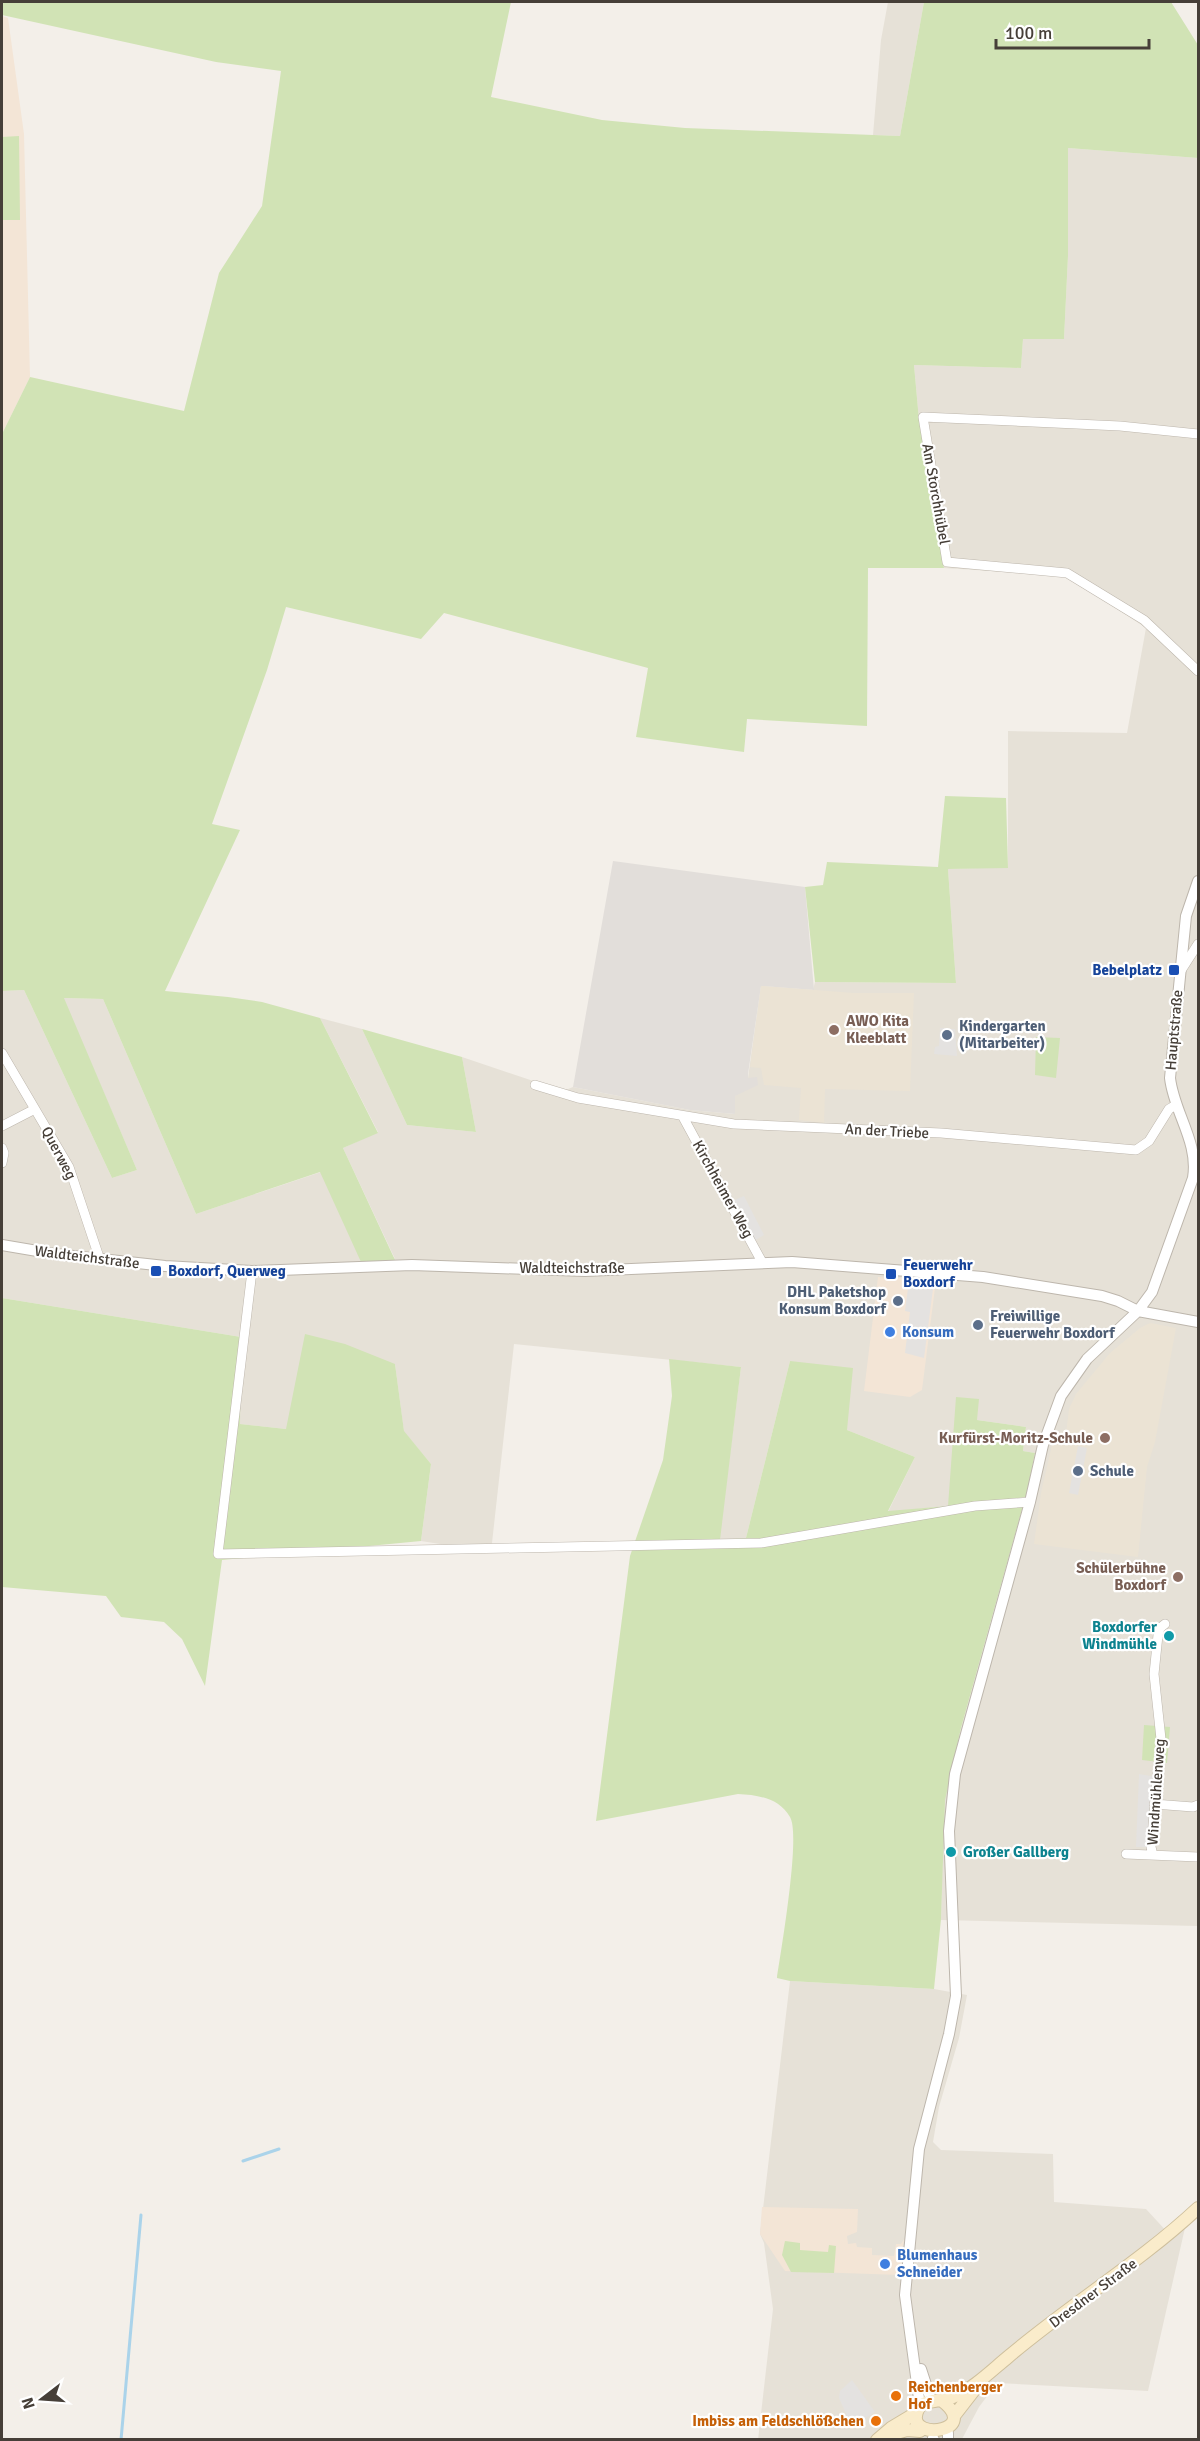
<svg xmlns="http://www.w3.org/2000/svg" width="1200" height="2441" viewBox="0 0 1200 2441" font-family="Signika,sans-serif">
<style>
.residential{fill:#e6e1d7}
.commercial{fill:#f3e5d6}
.industrial{fill:#e2deda}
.education{fill:#ebe3d4}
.green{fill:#d1e3b5}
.parking{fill:#e4e2e0}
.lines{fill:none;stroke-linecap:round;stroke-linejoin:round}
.stream{stroke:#aad3ea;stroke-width:3}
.minor-casing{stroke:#bdb6ac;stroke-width:10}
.tertiary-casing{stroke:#bdb6ac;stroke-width:12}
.secondary-casing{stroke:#cebf9c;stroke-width:14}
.minor{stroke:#fff;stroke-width:9}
.tertiary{stroke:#fff;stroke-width:10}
.secondary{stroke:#faeccb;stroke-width:12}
.transit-dot{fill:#1a4fb4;stroke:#fff;stroke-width:2}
.education-dot{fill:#8d6e63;stroke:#fff;stroke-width:2}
.service-dot{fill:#5c6f8a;stroke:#fff;stroke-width:2}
.shop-dot{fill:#3f7fe0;stroke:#fff;stroke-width:2}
.culture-dot{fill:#0f9aa8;stroke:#fff;stroke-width:2}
.food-dot{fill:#e8710a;stroke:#fff;stroke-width:2}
.labels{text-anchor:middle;stroke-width:4.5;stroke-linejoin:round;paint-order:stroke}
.street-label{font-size:15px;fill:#463f38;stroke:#fff}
.transit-label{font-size:15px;font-weight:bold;fill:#164399;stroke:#fff;text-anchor:start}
.education-label{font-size:15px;font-weight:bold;fill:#785e54;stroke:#fff;text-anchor:end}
.service-label{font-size:15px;font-weight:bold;fill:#4e5e75;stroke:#fff;text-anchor:start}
.shop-label{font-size:15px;font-weight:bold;fill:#366cbe;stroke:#fff;text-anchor:start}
.culture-label{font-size:15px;font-weight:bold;fill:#0d838f;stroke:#fff;text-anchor:end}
.food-label{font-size:15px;font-weight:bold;fill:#c56008;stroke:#fff;text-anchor:start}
</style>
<rect width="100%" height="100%" fill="#f3efe9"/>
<path class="residential" d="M888,2H924L900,136L873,135L881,40Z
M1068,148L1198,158V1926L941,1920L944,1800L961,1728L1026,1497L1035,1453L1023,1451L1026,1427L977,1420L948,1506L888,1512L915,1457L847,1430L790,1361L746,1538L719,1540L741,1367L514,1344L491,1552L421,1541L431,1464L404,1432L395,1364L286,1429L239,1424L241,1337L2,1298V991L24,990L112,1178L137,1170L63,998L103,999L196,1214L321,1172L395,1259L343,1148L378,1132L320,1018L362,1029L407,1125L476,1132L462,1057L563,1091L573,1087L690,1110L735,1114V1096L748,1078L761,986L813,990L815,982L956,983L948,869L1008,867V731L1127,733L1146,628L1067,576L944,568L919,420L914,365L1021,368L1023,339H1064L1068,256Z
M790,1981L934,1989L967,1995L959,2038L939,2107L933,2142L941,2150L1053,2154L1054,2202L1146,2209L1169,2234L1187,2219L1148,2391L997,2383L979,2407L962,2439L758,2440L773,2309L764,2243L760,2234Z"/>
<path class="commercial" d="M2,16L8,18L24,134L30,377L2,434Z
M878,1277L936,1280L922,1390L910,1397L864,1391Z
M762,2207L858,2209L857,2232L847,2236L848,2244L856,2243L857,2247L872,2248V2255L894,2256L896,2244H901L904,2239L900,2275L785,2271L760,2234Z"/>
<path class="industrial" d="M613,861L805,887L814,990L761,986L748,1074V1078L757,1077L758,1085L735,1096V1114L690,1110L573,1087Z"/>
<path class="education" d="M761,986L854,993H914L910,1091L825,1089L824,1123L799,1120L801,1088L764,1085L761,1068L750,1067Z
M1150,1323L1176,1328L1155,1442L1147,1467L1138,1557L1034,1544L1041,1493L1055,1432L1066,1433L1069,1409L1076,1394L1110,1353L1140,1328Z"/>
<path class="green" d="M2,2H511L491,97L602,120L685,128L900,136L924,2H1171L1198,45V158L1068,148V256L1064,339H1023L1021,368L914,365L919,420L944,568H868L867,726L747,719L744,752L636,737L648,668L444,613L421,639L286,607L267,670L212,824L240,830L165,991L228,997L262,1002L320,1018L378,1133L343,1148L395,1260L361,1262L320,1172L196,1214L103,999L64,998L137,1170L112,1178L24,990L2,991V434L30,377L184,411L219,273L262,206L281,71L216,62L2,15Z
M19,136L20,220H2V137Z
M945,796L1006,798L1008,868L948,869L956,983L815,982L805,887L823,885L827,862L938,867Z
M362,1029L462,1057L476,1132L407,1125Z
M1036,1037L1060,1038L1056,1078L1035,1075Z
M2,1298L241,1337L240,1424L286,1429L305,1334L345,1344L395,1364L404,1431L431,1464L421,1541L222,1560L205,1686L182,1639L164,1622L121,1617L106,1596L2,1587Z
M669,1359L741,1367L720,1540L746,1538L790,1361L853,1368L847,1430L915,1457L888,1511L948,1506L956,1397L979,1399L977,1420L1026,1427L1023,1451L1035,1453L1026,1497L956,1505L1023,1506L961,1728L945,1800L941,1919L934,1989L790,1981L777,1978C781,1951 801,1835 790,1817C779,1798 758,1795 738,1794L596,1821L630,1556L663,1460L672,1396Z
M1144,1725L1170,1727L1167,1763L1142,1760Z
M785,2241L800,2243V2250L828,2252L829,2245L836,2246L834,2273L791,2272L782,2255Z"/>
<path class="parking" d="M940,1028L955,1029L957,1056L934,1054L935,1047L939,1046Z
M744,1196L764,1235L752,1242L730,1202Z
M909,1281H934L924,1358L905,1353L910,1312L905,1311Z
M1078,1446L1087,1448L1078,1495L1069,1493Z
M1139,1774L1157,1777L1151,1847H1136Z
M852,2380L875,2412L859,2422L848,2418L839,2398L840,2391Z"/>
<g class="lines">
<path class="stream" d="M243,2161L279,2149
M121,2440L141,2215"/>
<defs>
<path id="minor" d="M1198,434L1120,426L923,417L947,562L1067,573L1144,620L1198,671
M1180,972L1198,944
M2,1053L69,1167L100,1260
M535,1085L578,1098L734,1124L941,1133L1136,1150L1149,1141L1169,1109L1176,1105
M683,1117L762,1262
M2,1126L35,1109
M2,1148L4,1153L2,1163
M252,1271L218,1554L761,1543L975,1506L1030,1502
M1154,1804L1193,1807L1198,1805
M1126,1854L1198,1857
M1153,1855L1151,1847L1161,1739L1154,1674L1158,1635L1160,1628L1165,1624"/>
<path id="tertiary" d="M2,1245L55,1254L165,1266L252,1271L412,1265L585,1271L792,1262L983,1277L1102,1296L1118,1301L1138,1311L1198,1322
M921,2369L931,2400
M920,2406L905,2295L919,2149L949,2034L956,1996L949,1831L955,1774L1030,1502L1043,1445L1061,1396L1087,1359L1138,1311L1152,1292L1193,1178C1199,1142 1174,1113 1170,1078L1186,916L1198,881
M933,2438L934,2440
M948,2440V2433"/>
<path id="secondary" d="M941,2400C982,2431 912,2441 916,2416C918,2397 940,2403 953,2397C973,2389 991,2371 1008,2357C1069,2305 1139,2263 1198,2208
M954,2416L975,2389
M886,2436L907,2430L920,2431
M877,2440L891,2428L916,2413"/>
</defs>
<use href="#minor" class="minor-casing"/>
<use href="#tertiary" class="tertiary-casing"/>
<use href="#secondary" class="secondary-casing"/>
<use href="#minor" class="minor"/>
<use href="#tertiary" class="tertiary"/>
<use href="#secondary" class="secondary"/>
</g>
<g class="transit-dot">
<rect x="1168" y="964" width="12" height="12" rx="3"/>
<rect x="150" y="1265" width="12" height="12" rx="3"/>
<rect x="885" y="1268" width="12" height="12" rx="3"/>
</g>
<g class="education-dot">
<circle cx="834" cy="1030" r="6"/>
<circle cx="1105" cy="1438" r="6"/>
<circle cx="1178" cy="1577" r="6"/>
</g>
<g class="service-dot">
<circle cx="947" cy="1035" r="6"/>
<circle cx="898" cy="1301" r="6"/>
<circle cx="978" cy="1325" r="6"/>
<circle cx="1078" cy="1471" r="6"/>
</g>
<g class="shop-dot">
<circle cx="890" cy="1332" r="6"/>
<circle cx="885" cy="2264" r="6"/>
</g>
<g class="culture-dot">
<circle cx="1169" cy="1636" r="6"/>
<circle cx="951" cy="1852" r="6"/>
</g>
<g class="food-dot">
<circle cx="896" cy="2396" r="6"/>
<circle cx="876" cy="2421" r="6"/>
</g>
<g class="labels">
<g class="street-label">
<text transform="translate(936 494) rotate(80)" y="5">Am Storchhübel</text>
<text transform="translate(1174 1030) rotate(-85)" y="5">Hauptstraße</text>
<text transform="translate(887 1131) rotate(3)" y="5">An der Triebe</text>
<text transform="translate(59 1153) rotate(62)" y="5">Querweg</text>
<text transform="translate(723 1189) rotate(61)" y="5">Kirchheimer Weg</text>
<text transform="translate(87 1257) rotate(7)" y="5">Waldteichstraße</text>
<text x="572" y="1273">Waldteichstraße</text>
<text transform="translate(1156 1792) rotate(-86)" y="5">Windmühlenweg</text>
<text transform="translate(1093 2293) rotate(-37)" y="5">Dresdner Straße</text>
</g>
<g class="transit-label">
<text x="1162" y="975" text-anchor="end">Bebelplatz</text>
<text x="903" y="1270">Feuerwehr<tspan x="903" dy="17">Boxdorf</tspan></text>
<text x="168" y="1276">Boxdorf, Querweg</text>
</g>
<g class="education-label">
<text x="846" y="1026" text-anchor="start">AWO Kita<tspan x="846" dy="17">Kleeblatt</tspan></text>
<text x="1093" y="1443">Kurfürst-Moritz-Schule</text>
<text x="1166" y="1573">Schülerbühne<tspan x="1166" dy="17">Boxdorf</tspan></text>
</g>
<g class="service-label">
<text x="959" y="1031">Kindergarten<tspan x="959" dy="17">(Mitarbeiter)</tspan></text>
<text x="886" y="1297" text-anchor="end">DHL Paketshop<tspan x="886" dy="17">Konsum Boxdorf</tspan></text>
<text x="990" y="1321">Freiwillige<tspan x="990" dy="17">Feuerwehr Boxdorf</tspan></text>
<text x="1090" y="1476">Schule</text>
</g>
<g class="shop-label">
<text x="902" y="1337">Konsum</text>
<text x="897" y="2260">Blumenhaus<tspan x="897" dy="17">Schneider</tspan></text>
</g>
<g class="culture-label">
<text x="1157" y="1632">Boxdorfer<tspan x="1157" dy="17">Windmühle</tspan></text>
<text x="963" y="1857" text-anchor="start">Großer Gallberg</text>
</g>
<g class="food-label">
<text x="908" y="2392">Reichenberger<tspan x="908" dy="17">Hof</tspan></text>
<text x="864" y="2426" text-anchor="end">Imbiss am Feldschlößchen</text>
</g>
</g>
<rect width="1200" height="2441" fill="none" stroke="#463f38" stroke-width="6"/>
<g transform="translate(42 2399) rotate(253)" stroke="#ffffff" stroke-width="4.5" paint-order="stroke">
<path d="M0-4.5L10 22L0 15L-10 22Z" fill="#463f38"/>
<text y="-9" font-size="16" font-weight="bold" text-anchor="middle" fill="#463f38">N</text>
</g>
<path d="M996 39v9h153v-9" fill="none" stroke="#463f38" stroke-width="3"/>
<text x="1005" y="39" font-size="18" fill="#463f38" stroke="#ffffff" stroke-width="4.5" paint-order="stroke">100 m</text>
</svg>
